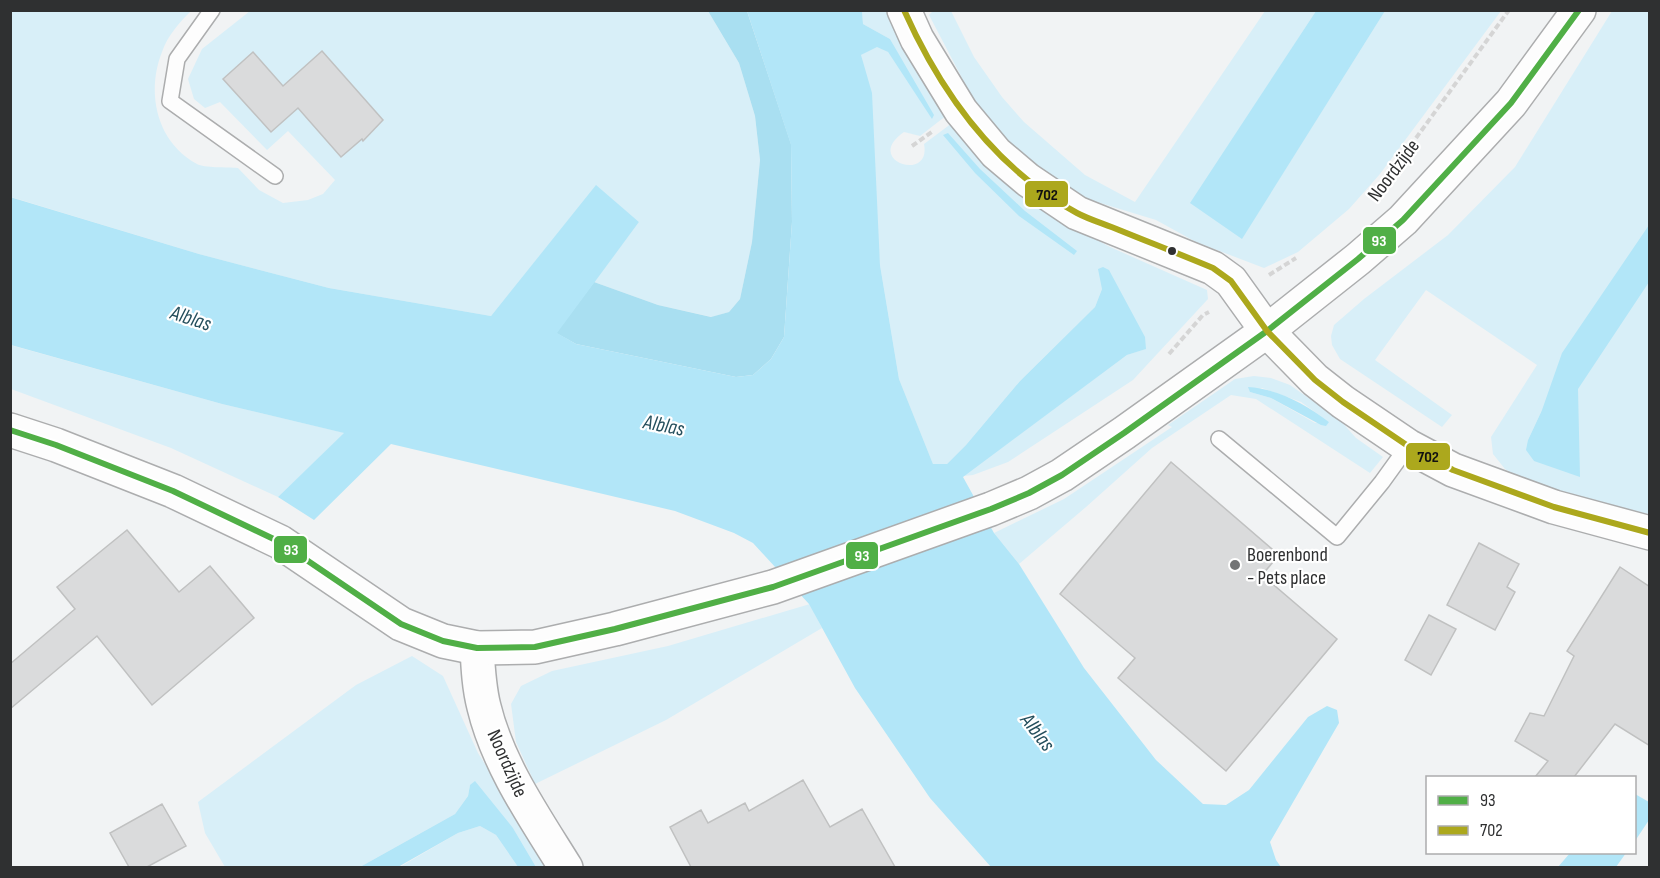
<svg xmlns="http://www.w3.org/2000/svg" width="1660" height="878" viewBox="0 0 1660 878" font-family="'Sofia Sans Condensed',sans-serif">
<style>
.green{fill:#d8eff8;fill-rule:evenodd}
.forest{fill:#a9dff1}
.water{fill:#b2e6f8}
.building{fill:#dadbdc;stroke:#c0c1c1;stroke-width:1.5}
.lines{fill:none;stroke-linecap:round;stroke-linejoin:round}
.service-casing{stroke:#acadae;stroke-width:18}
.tertiary-casing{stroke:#acadae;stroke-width:36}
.secondary-casing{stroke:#acadae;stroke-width:36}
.path{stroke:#d5d5d5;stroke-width:4;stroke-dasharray:6 3;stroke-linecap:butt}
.service{stroke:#fdfdfd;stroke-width:15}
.tertiary{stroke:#fdfdfd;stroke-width:33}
.secondary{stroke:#fdfdfd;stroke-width:33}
.bus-1-casing{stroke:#fff;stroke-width:10}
.bus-2-casing{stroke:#fff;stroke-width:10}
.bus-1{stroke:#50af46;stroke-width:6}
.bus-2{stroke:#aca81d;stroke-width:6}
.bus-dot{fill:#2f3031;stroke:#fff;stroke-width:2}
.poi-dot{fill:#737475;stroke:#fff;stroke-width:2}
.labels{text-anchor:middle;stroke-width:4.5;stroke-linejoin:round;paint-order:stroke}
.street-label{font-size:20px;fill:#2f3031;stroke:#fff}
.poi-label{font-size:20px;fill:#2f3031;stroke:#fff;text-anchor:start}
.water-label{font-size:21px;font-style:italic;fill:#254f5d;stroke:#fff}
.line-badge{stroke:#fff;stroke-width:2}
.badge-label{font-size:16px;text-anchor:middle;font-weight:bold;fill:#fff}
.pale-badge-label{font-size:16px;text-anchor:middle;font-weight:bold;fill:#111}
</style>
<rect width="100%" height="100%" fill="#f1f3f4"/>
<path class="green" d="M10,11H191C179,23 168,35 162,52C146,92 156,142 197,164C204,168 227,167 238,168L259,190L283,203L308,200L323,194L335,180L288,131L267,150L220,102L205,108L194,99L188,79L202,49L250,11H708L739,63L755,116L760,160L752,242L740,299L729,312L712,317L658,305L594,282L639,222L596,186L491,316L329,288L199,254L11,197Z
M862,11H886L900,41L947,115L920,136L904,132C862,161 932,183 924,144L952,123L979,156L1009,186L1064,222L1110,247L1207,290L1208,299L1133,380L1008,462L973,475L963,476L1127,355L1145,349L1102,289L1095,307L1020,381L966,445L947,464H933L899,379L880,265L861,55L877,46L888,52L932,118L890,39L863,24Z
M933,11H951L974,57L1002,97L1024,122L1085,175L1135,202L1265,11H1316L1191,203L1242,238L1385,11H1501L1380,174L1349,209L1298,252L1264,268L1196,242L1156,220L1087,199L1052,184L1028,165L993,127L973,99L929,15Z
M1612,11H1649V514L1585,502L1524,481L1505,469L1493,454L1491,437L1537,365L1426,290L1375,360L1452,415L1442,427L1340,359L1332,345L1331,336L1334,325L1364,299L1448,235L1515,167ZM1542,410L1534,461L1528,440Z
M10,345L222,404L345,433L278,497L171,448L11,389Z
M1254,376L1271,378L1290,385L1340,420L1356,438L1383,457L1370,473L1256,399L1231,395L1152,448L1086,507L1019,564L994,533L1064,499L1172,427L1168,425L1235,379ZM1262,388L1301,402L1329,422L1315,423L1271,398L1250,392Z
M810,604L822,628L666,720L535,784L516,742L511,704L521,686L552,671L668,646Z
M412,656L443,676L478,753L549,867H536L513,828L470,785L468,796L455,814L360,867H225L205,833L198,802L356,685Z
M480,826L496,835L518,867L398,868L458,833Z"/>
<path class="forest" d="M708,11H747L791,144L792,222L784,337L771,359L753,375L736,377L576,344L556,333L594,282L658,305L711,317L729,312L740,299L752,242L760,160L755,116L739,63Z"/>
<path class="water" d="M747,11H862L863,24L890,39L934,115L932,119L888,52L877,47L861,55L872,93L880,265L899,379L933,464H947L966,445L1020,381L1095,307L1102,289L1098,269L1103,267L1109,270L1145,337L1146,349L1127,355L963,477L994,533L1019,564L1084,668L1156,760L1203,804L1226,805L1249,790L1308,717L1327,706L1337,710L1339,723L1270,842L1276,860L1281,867H991L930,798L855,688L809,604L753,543L734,533L675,511L391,444L314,520L278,497L344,433L222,404L11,345L10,197L199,254L329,288L491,316L596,185L639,222L557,333L576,344L736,377L753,375L771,359L784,337L792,222L791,145Z
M1316,11H1385L1242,239L1190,203Z
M948,133L980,169L1025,211L1077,251L1074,255L1019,216L975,173L943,135Z
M1649,225V282L1578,389L1580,477L1534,461L1526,450L1528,440L1542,410L1562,353Z
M1248,387C1278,389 1305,404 1329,422L1326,426L1321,425L1271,398L1250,392Z
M475,781L513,828L536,867H518L496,835L480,826L458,833L398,867H360L455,814L468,796L470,785Z
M1635,794L1649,802V820L1635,841Z
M1570,853V852L1626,853L1616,867H1558Z"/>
<path class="building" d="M322,51L383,120L363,141L362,139L341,157L298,108L271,132L223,79L253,52L283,86Z
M1171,462L1279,555L1262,575L1337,639L1226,771L1118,678L1135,658L1060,594Z
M127,530L179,592L210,566L254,618L152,705L97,636L10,709V664L75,609L57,587Z
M1479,543L1519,564L1507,587L1515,592L1495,630L1447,605Z
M1620,567L1650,587V746L1615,724L1574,777H1535L1548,761L1515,741L1530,713L1544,716L1574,656L1567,651Z
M1429,615L1456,629L1431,675L1405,660Z
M803,780L830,827L862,809L895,867H691L670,827L701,810L708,823L745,803L749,811Z
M162,804L186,846L147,867H129L110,833Z"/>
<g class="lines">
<defs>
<path id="service" d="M212,10L177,59L170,101L275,176
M1219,439L1337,537L1382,482L1408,446"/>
<path id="tertiary" d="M904,10L917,39L961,111L996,153L1028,180L1077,213L1213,268L1231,281L1267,331L1315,380L1343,402L1408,446L1453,470L1554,507L1650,533
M477,648C478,668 479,688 484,707C498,765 535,818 566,868"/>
<path id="secondary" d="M10,430L56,445L173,491L280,542L401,624L443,641L477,648L535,647L615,629L773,587L991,509L1029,493L1062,475L1124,433L1267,331L1358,259L1403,220L1511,103L1579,10"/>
</defs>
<use href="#service" class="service-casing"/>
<use href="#tertiary" class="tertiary-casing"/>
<use href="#secondary" class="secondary-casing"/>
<path class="path" d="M912,146L933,131
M1379,189L1509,10
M1269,275L1296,258
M1169,354L1203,315L1209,312"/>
<use href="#service" class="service"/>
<use href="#tertiary" class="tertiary"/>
<use href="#secondary" class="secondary"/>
<defs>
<path id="bus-1" d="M10,430L56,445L173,491L280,542L401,624L443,641L477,648L535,647L615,629L773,587L991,509L1029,493L1062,475L1124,433L1267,331L1358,259L1403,220L1511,103L1579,10"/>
<path id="bus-2" d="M904,10C941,93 996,169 1077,213C1090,220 1105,224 1119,230C1151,243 1182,255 1213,268L1231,281L1267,331L1315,380L1343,402L1408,446L1453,470L1554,507L1650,533"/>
</defs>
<use href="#bus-1" class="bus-1-casing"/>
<use href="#bus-2" class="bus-2-casing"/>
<use href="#bus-1" class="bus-1"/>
<use href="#bus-2" class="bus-2"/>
</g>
<circle class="bus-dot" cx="1172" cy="251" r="5"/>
<circle class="poi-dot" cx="1235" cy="565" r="6"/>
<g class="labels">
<g class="street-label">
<text transform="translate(1393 170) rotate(-53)" y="7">Noordzijde</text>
<text transform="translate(508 763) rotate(66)" y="7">Noordzijde</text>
</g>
<g class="poi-label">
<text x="1247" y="561">Boerenbond<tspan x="1247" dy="23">- Pets place</tspan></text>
</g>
<g class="water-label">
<text transform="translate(191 318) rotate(18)" y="7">Alblas</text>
<text transform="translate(664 425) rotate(11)" y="7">Alblas</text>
<text transform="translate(1038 732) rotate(52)" y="7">Alblas</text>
</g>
</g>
<g class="line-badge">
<rect x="1024" y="180" width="45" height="28" rx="6" fill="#aca81d"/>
<rect x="1362" y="226" width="35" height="29" rx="6" fill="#50af46"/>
<rect x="1405" y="442" width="46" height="29" rx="6" fill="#aca81d"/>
<rect x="273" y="535" width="35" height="29" rx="6" fill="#50af46"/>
<rect x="845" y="541" width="34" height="29" rx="6" fill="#50af46"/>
</g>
<g class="badge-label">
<text x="1379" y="246">93</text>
<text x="291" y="555">93</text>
<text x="862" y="561">93</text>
</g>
<g class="pale-badge-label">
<text x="1047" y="200">702</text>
<text x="1428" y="462">702</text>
</g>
<rect width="1660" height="878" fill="none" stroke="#2f3031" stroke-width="24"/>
<rect x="1426" y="776" width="210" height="78" fill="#ffffff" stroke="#acacad" stroke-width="1.5"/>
<rect x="1438" y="796" width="30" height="9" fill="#50af46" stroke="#acacad" stroke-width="1.5"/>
<text x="1480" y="806" font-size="18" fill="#2f3031">93</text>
<rect x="1438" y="826" width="30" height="9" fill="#aca81d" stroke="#acacad" stroke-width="1.5"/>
<text x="1480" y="836" font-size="18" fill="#2f3031">702</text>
</svg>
